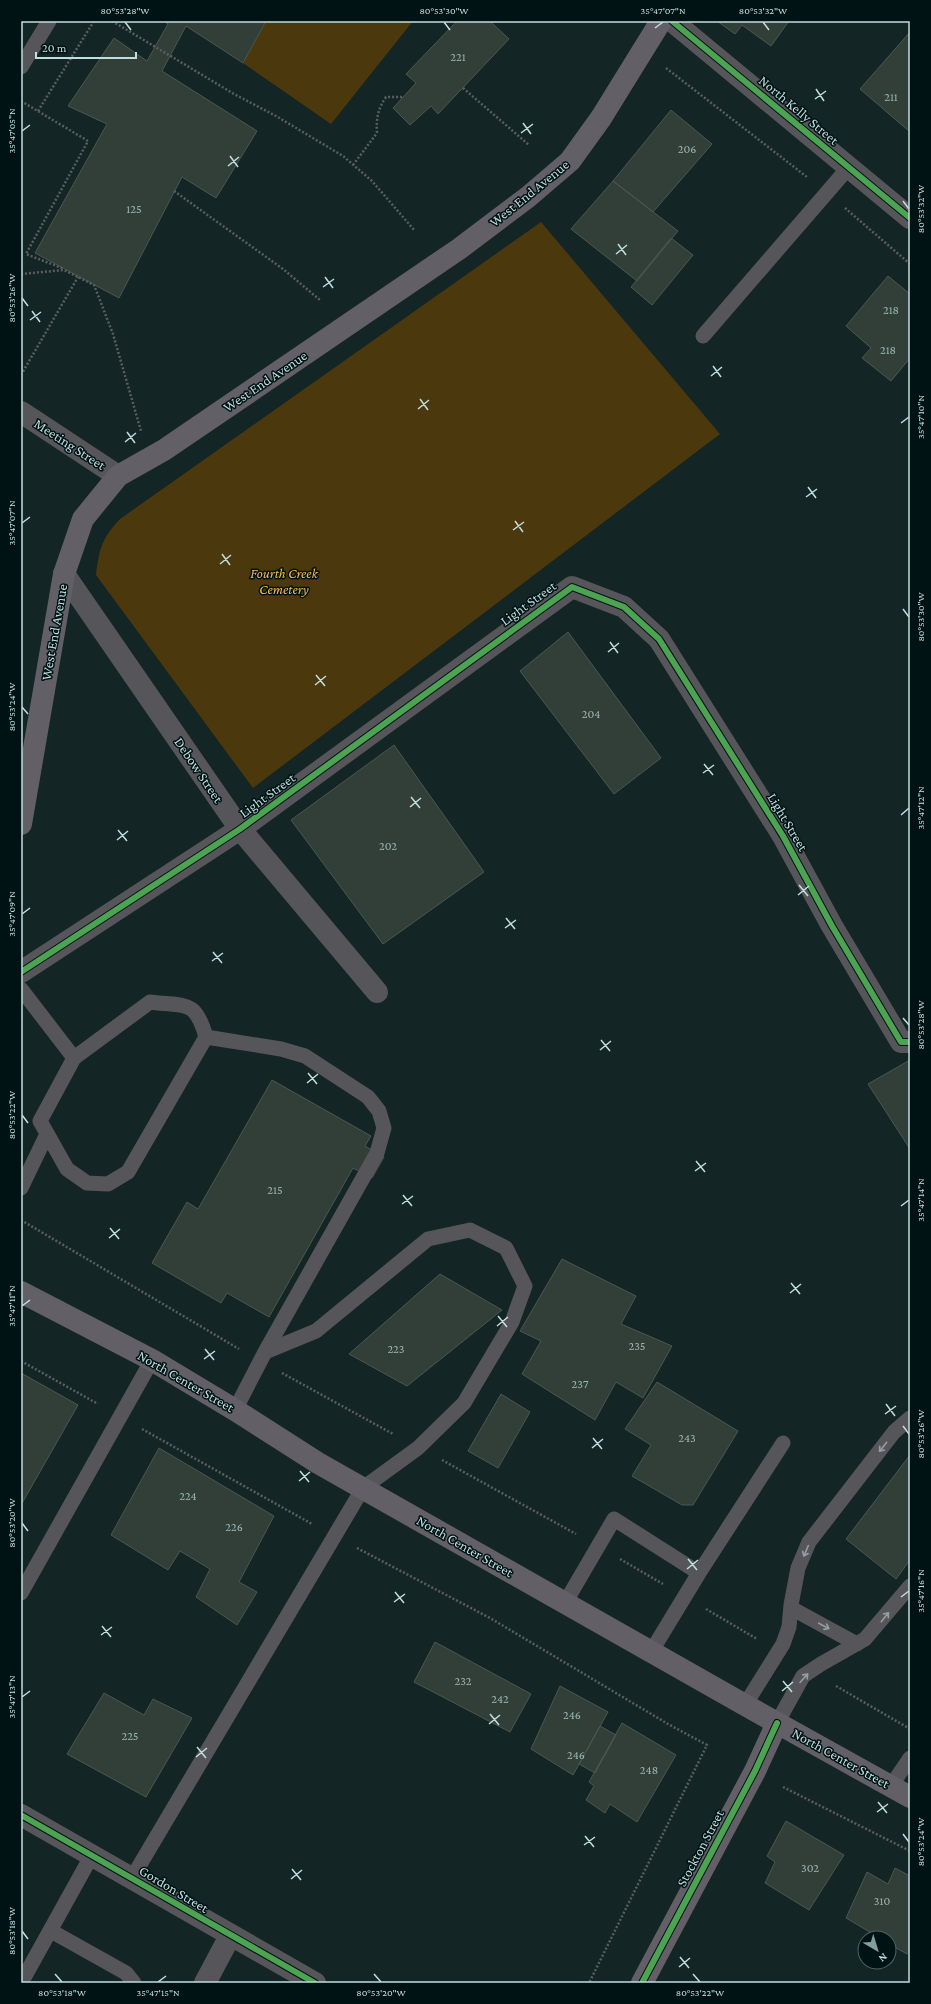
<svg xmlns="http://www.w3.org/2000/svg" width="931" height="2004" viewBox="0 0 931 2004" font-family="'Crimson Pro',serif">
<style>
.green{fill:#4b380d}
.building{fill:#323f38;stroke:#4b5851}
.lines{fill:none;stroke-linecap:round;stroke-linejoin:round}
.path{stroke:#5a5e60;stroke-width:2.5;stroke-dasharray:2 2;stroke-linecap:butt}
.lane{stroke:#56555a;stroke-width:15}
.street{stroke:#56555a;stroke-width:22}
.secondary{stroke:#626066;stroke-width:22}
.cycleway-casing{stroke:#001314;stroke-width:8}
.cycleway{stroke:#4ca352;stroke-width:6}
.oneway{stroke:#91a0a3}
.ticks{fill:none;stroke:#c1dede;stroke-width:1.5}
.labels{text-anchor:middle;stroke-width:3;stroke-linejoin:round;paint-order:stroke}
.number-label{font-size:12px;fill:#9db6b4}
.street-label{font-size:14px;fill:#c1dede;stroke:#001314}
.park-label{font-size:14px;font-style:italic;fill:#f7ba4c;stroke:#001314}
.neatline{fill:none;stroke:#c1dede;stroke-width:1.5}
.ticks-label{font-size:10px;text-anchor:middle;fill:#c1dede}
</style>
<rect width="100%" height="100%" fill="#142525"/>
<path class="green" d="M266,21H413L331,124L243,63Z
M541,222L720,434L253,788L96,575C99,549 102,538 120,519Z"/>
<path class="building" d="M164,21H266L243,63L186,26L162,71L257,131L216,198L182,177L119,298L35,253L107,124L68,106L114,38L147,61L168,24Z
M457,21H490L509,39L438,114L431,106L410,125L393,108L416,83L406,74Z
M717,21H789L771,46L742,25L735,34Z
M910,32V132L860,89Z
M671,110L712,144L653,212L613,181Z
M613,181L678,231L637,281L571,229Z
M671,238L693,255L652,305L631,287Z
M888,276L910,294V358L891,381L862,358L871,348L846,326Z
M568,632L661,758L614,794L520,671Z
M394,745L484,872L383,944L291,820Z
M910,1060V1149L868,1084Z
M272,1080L371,1136L365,1146L384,1157L372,1178L353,1168L269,1317L227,1293L221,1303L152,1263L187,1202L198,1209Z
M562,1259L636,1296L621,1324L672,1346L643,1398L616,1382L595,1420L522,1374L541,1341L520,1331Z
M440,1274L502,1310L407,1386L349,1354Z
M21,1373L78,1405L21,1505Z
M657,1382L738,1431L693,1505H682L632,1476L651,1445L625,1429Z
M501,1394L530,1412L498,1468L468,1451Z
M159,1448L274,1516L239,1582L257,1592L237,1625L196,1597L210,1569L180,1551L168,1570L111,1535Z
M910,1455V1560L896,1579L846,1539Z
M435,1642L531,1694L510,1732L414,1682Z
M560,1686L608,1712L573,1775L531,1749Z
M104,1693L144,1715L153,1699L192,1718L146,1797L67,1754Z
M622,1723L676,1755L637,1822L610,1804L605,1813L586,1800L594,1786L589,1782Z
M600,1726L616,1735L595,1773L579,1764Z
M786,1821L844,1855L809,1910L765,1883L775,1862L767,1856Z
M895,1868L910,1876V1949L907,1954L889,1944V1938H880L846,1918L867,1872L888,1884Z"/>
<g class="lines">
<path class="path" d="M112,21L234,94L276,116L343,156L372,181L415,231
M666,68L807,177
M463,88L529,145
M21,101L88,141L26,254L64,269
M38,111L94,21
M353,165L377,133C376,118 378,109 386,97H403
M174,191L283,269L320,300
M845,208L910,264
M21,274L64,270L94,285L113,334L141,431
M21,375L78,277
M21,1220L239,1349
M21,1361L98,1404
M282,1373L393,1434
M142,1429L312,1524
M442,1460L576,1534
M357,1548L490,1618L668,1724L707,1745L589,1983
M620,1559L663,1584
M706,1609L757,1639
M836,1686L910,1729
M783,1787L910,1851"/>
<path class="lane" d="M21,67L49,21
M703,336L849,167
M21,989L74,1058L40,1121L67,1169L87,1183L108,1184L128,1172L206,1037L281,1049L305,1056L368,1097L379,1111L384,1128L377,1153L265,1352L235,1410
M74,1058L150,1002C185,1007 195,998 206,1037
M21,1188L47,1134
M699,1573L783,1443
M21,1593L152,1360
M565,1603L614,1519L699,1573L651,1652
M791,1608L857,1644
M745,1705L783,1644L789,1627L791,1605L798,1568L809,1542L894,1432L910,1418
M777,1723L803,1676L821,1664L865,1639L910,1586
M891,1786L910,1758
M132,1878L363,1488L418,1448L464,1403L512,1322L525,1286L506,1248L470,1230L428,1239L316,1331L265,1352
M51,1931L126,1973L134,1983
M21,1983L92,1855"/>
<path class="street" d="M672,21L910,218
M21,412L118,476
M64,574L240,829L377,992
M21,972L240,829L572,587L624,607L659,639L783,836L832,926L901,1042H910
M21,1815L315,1983
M205,1983L230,1936"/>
<path class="secondary" d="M21,824L64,574L83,519L118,476L164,450L459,249L528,197L570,161L601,118L661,21
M21,1292L152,1360L235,1410L318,1463L745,1705L910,1797
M642,1983L755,1771L777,1723"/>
<defs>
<path id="cycleway" d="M672,21L910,218
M21,972L240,829L572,587L624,607L659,639L783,836L832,926L901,1042H910
M21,1815L315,1983
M642,1983L755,1771L777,1723"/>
</defs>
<use href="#cycleway" class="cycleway-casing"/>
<use href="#cycleway" class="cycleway"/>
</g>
<defs><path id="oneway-shaft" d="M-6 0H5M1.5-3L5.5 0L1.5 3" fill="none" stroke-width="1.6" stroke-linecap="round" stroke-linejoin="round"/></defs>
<g class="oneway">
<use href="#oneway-shaft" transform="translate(883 1447) rotate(128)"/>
<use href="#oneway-shaft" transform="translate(806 1551) rotate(113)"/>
<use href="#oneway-shaft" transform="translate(885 1617) rotate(-51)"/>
<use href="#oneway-shaft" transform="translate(824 1626) rotate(28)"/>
<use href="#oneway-shaft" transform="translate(804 1678) rotate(-48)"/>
</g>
<path class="ticks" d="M125,22L131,30M444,22L450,30M763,22L769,30M655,28L663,22M816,89L824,101M815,99L826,91M523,123L531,134M22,131L30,125M521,133L533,124M230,156L238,167M228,166L239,157M903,201L909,209M618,244L626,255M616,254L627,245M325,277L333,288M323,287L334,279M22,298L28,306M32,311L40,322M30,320L41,312M713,366L721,377M711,376L722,367M420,399L428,410M418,409L429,400M901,423L909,417M127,432L135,443M125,442L136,433M808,487L816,498M806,497L817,489M515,521L523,532M22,523L30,517M513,530L524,522M222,554L230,565M220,564L231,555M903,609L909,617M610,642L618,653M608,652L619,643M316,675L325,686M315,685L326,676M22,707L28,714M704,764L713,775M703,773L714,765M411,797L420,808M410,807L421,798M901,815L909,808M118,830L127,841M117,840L128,831M799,885L808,896M798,895L809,886M22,914L30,908M506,918L515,929M505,928L516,920M213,952L222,963M212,961L223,953M903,1018L909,1025M601,1040L610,1051M600,1050L611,1041M308,1073L317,1084M307,1083L318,1074M22,1115L28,1123M696,1161L705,1172M695,1171L706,1163M403,1195L412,1206M402,1204L413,1196M901,1206L909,1200M110,1228L119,1239M109,1238L120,1229M791,1283L800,1294M790,1293L801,1284M22,1306L30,1300M498,1316L507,1327M497,1326L508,1317M205,1349L214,1360M204,1359L215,1351M886,1404L895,1416M885,1414L896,1406M903,1426L909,1434M593,1438L602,1449M592,1448L603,1439M300,1471L309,1482M299,1481L310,1472M22,1523L28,1531M688,1559L697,1570M687,1569L698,1560M395,1592L404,1603M901,1597L909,1591M394,1602L405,1594M102,1626L111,1637M101,1635L112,1627M783,1681L792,1692M782,1691L793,1682M22,1697L30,1691M490,1714L499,1725M489,1724L500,1715M197,1747L206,1758M196,1757L207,1748M878,1802L887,1813M877,1812L888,1804M903,1834L909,1842M585,1836L594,1847M584,1845L595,1837M292,1869L301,1880M291,1879L302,1870M22,1931L28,1939M680,1957L689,1968M679,1967L690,1958M55,1974L62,1982M374,1974L381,1982M693,1974L700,1982M158,1982L166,1976"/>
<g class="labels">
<g class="number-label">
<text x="458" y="61">221</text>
<text x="891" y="101">211</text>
<text x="687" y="153">206</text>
<text x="134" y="213">125</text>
<text x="891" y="314">218</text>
<text x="888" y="354">218</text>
<text x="591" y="718">204</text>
<text x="388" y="850">202</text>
<text x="275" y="1194">215</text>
<text x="637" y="1350">235</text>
<text x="396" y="1353">223</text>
<text x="580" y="1388">237</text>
<text x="687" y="1442">243</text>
<text x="188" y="1500">224</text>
<text x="234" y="1531">226</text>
<text x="463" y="1685">232</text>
<text x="500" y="1703">242</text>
<text x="572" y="1719">246</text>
<text x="130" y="1740">225</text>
<text x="576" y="1759">246</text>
<text x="649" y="1774">248</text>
<text x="810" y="1872">302</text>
<text x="882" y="1905">310</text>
</g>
<g class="street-label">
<text transform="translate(799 110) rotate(40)" y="5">North Kelly Street</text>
<text transform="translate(529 193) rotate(-39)" y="5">West End Avenue</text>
<text transform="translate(265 381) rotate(-34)" y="5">West End Avenue</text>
<text transform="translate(70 444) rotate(33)" y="5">Meeting Street</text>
<text transform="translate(528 603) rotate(-36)" y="5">Light Street</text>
<text transform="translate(54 632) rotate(-80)" y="5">West End Avenue</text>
<text transform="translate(199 770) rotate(56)" y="5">Debow Street</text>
<text transform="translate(267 795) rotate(-36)" y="5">Light Street</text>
<text transform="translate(788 822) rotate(59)" y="5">Light Street</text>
<text transform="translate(186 1381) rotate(30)" y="5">North Center Street</text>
<text transform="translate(465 1546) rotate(30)" y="5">North Center Street</text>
<text transform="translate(841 1758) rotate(29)" y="5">North Center Street</text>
<text transform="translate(700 1848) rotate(-62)" y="5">Stockton Street</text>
<text transform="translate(174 1889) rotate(31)" y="5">Gordon Street</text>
</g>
<g class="park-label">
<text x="284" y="578">Fourth Creek<tspan x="284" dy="16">Cemetery</tspan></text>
</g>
</g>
<rect width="931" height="2004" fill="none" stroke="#001314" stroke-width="44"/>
<g transform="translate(877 1950) rotate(142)"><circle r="19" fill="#001314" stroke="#4d6465"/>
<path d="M0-3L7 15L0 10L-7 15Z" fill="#849d9d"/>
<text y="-6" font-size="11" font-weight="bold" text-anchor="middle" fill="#c1dede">N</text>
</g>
<path d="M36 52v6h100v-6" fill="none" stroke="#c1dede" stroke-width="2"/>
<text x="42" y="52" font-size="12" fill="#c1dede" stroke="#001314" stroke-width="3" paint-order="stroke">20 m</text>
<rect x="22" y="22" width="887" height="1960" class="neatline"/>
<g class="ticks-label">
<text x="125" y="14">80°53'28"W</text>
<text x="444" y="14">80°53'30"W</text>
<text x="663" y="14">35°47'07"N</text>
<text x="763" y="14">80°53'32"W</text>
<text transform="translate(11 131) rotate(-90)" y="4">35°47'05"N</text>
<text transform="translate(920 209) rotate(-90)" y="4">80°53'32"W</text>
<text transform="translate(11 298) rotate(-90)" y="4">80°53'26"W</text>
<text transform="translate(920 417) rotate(-90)" y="4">35°47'10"N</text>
<text transform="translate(11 523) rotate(-90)" y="4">35°47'07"N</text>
<text transform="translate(920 617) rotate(-90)" y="4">80°53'30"W</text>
<text transform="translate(11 707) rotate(-90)" y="4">80°53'24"W</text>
<text transform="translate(920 808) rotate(-90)" y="4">35°47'12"N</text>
<text transform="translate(11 914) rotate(-90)" y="4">35°47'09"N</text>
<text transform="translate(920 1025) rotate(-90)" y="4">80°53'28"W</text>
<text transform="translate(11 1115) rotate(-90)" y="4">80°53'22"W</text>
<text transform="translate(920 1200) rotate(-90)" y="4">35°47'14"N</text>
<text transform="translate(11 1306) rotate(-90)" y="4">35°47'11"N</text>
<text transform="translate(920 1434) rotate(-90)" y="4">80°53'26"W</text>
<text transform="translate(11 1523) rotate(-90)" y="4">80°53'20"W</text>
<text transform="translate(920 1591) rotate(-90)" y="4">35°47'16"N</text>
<text transform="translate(11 1697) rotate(-90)" y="4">35°47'13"N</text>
<text transform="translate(920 1842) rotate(-90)" y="4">80°53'24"W</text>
<text transform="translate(11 1931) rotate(-90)" y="4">80°53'18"W</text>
<text x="62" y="1996">80°53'18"W</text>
<text x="158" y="1996">35°47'15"N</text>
<text x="381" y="1996">80°53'20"W</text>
<text x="700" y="1996">80°53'22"W</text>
</g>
</svg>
